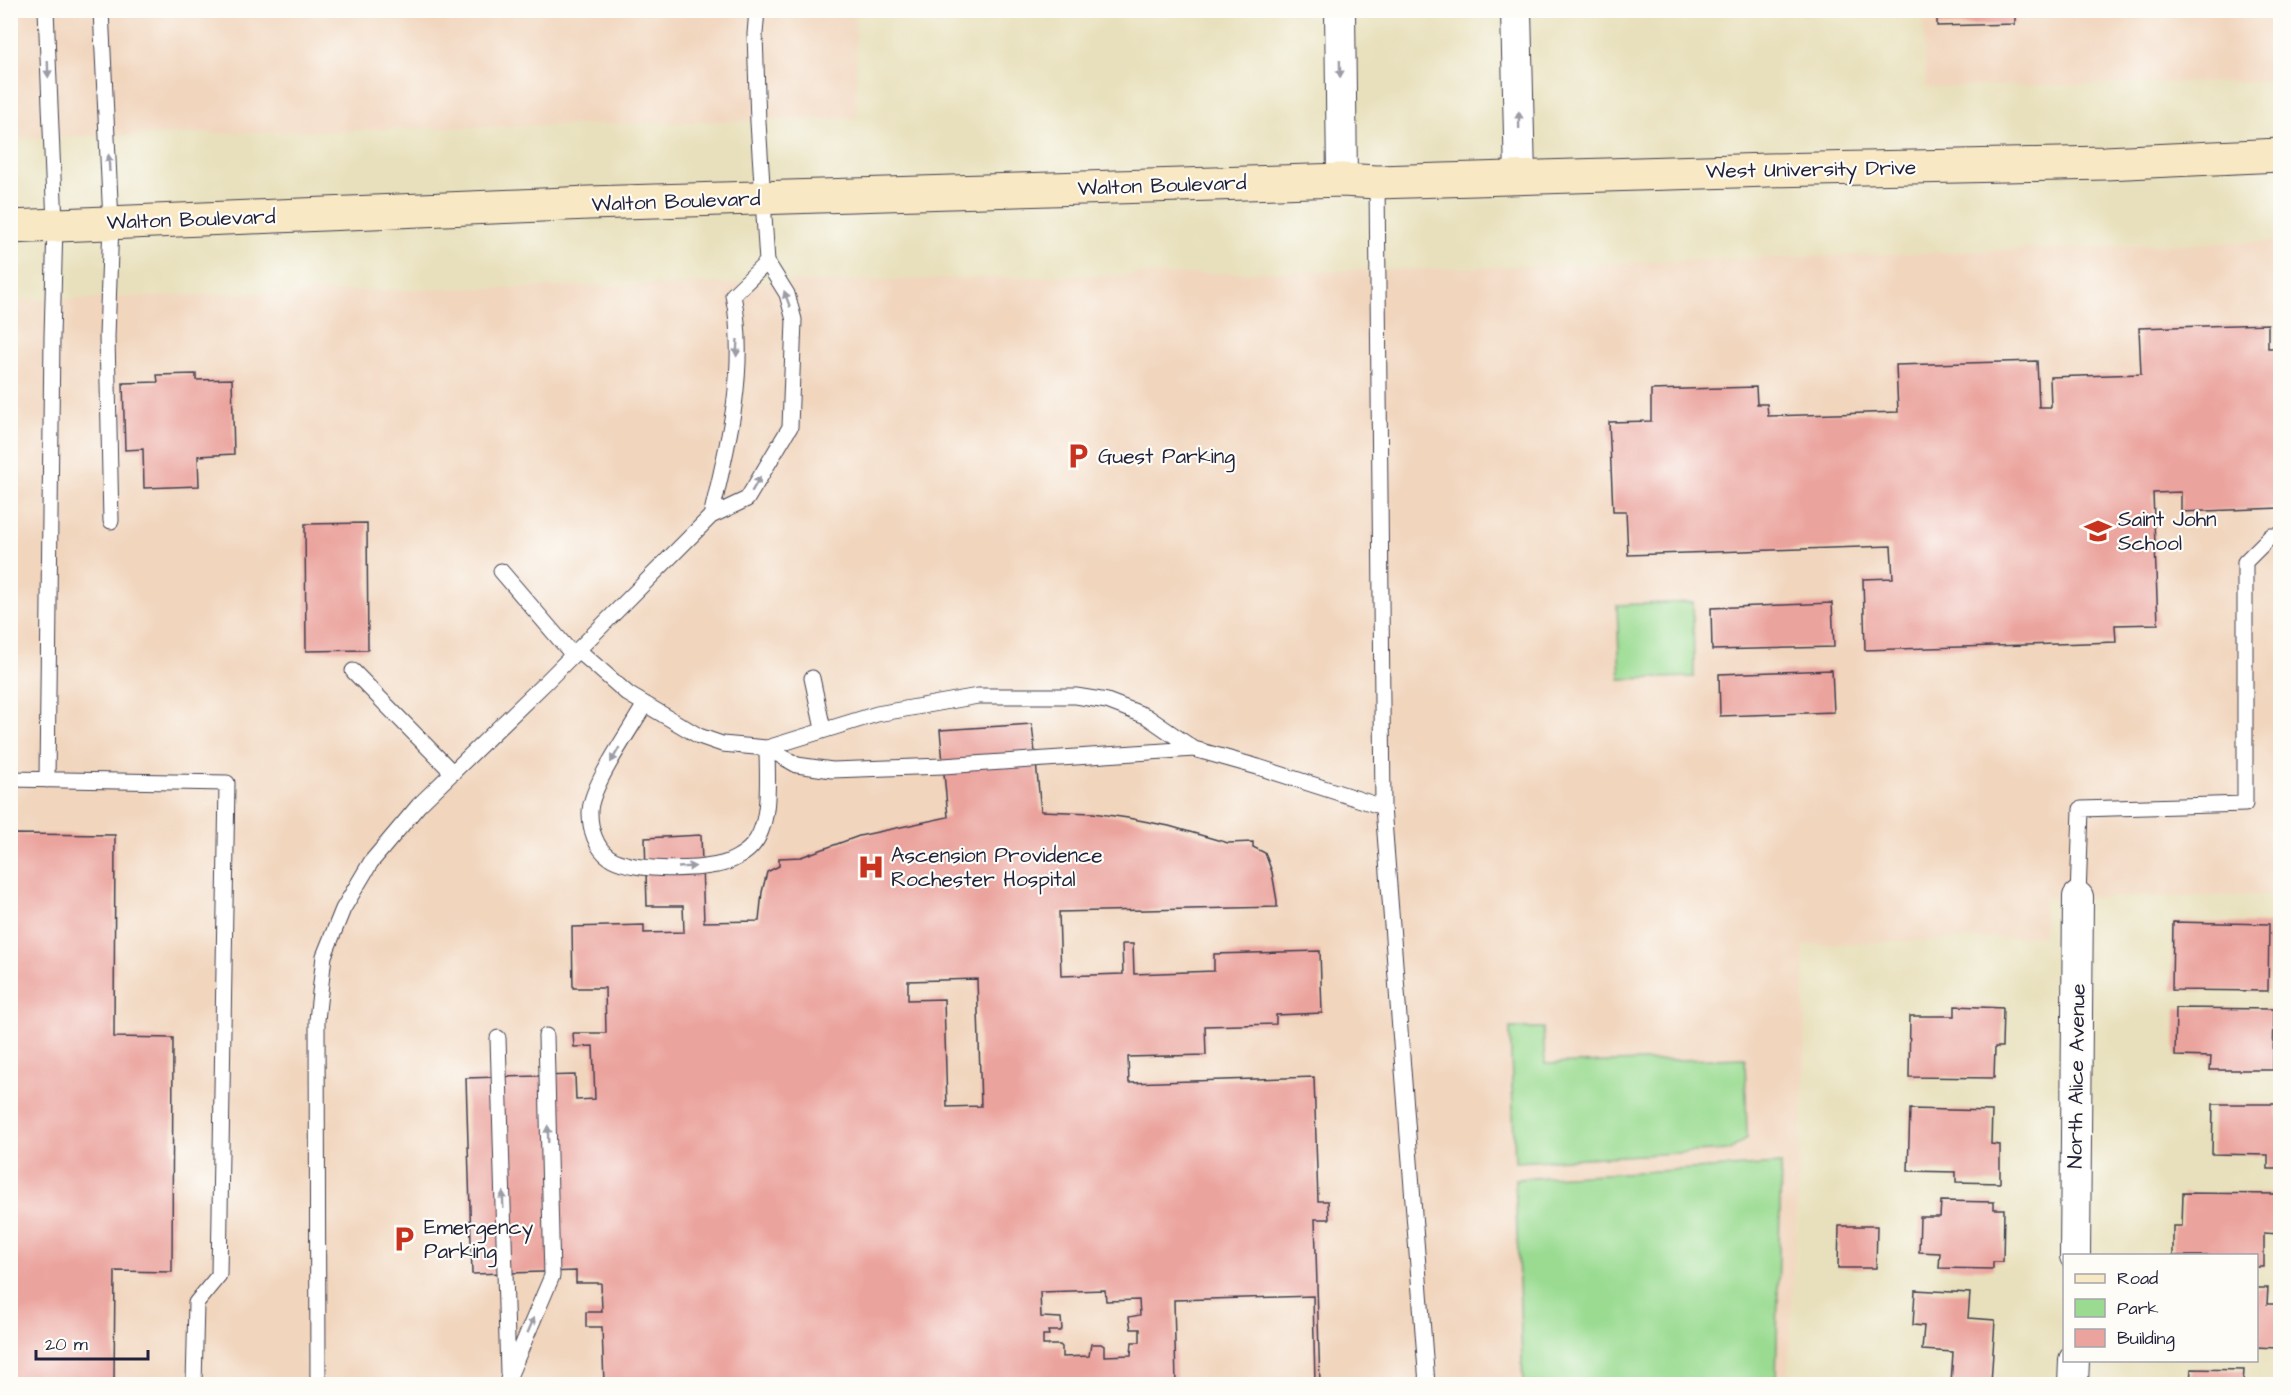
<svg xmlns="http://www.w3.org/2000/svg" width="2291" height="1395" viewBox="0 0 2291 1395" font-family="'Architects Daughter',sans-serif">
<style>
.built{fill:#f1d5bd}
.green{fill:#9adb91;stroke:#5e7e66;stroke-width:1.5}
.building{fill:#eba39d;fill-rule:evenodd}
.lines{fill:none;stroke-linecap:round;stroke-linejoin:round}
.lane-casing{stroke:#403e4e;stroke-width:17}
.street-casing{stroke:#403e4e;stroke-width:32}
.secondary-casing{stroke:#403e4e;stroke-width:35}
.lane{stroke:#fff;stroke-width:15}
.street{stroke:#fff;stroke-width:30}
.secondary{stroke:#f8e8c3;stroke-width:33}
.oneway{fill:#9c9ca7}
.labels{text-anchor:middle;stroke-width:4.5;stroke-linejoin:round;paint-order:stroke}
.street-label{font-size:21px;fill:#22223b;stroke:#fdfcf7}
.poi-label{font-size:21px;fill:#22223b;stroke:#fdfcf7;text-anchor:start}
</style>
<rect width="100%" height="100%" fill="#fdfcf7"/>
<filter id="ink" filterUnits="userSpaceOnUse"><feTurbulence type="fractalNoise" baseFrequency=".0167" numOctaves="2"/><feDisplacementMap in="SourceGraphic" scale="12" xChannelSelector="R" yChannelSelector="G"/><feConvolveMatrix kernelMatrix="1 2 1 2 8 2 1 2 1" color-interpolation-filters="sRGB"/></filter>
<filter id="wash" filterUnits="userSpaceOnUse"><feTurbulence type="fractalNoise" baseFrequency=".008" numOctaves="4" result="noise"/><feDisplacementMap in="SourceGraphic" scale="24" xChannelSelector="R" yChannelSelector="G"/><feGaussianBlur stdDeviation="1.35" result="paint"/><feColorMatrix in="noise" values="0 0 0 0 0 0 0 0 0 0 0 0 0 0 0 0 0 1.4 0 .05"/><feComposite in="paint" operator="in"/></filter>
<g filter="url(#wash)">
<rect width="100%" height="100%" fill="#e8e0bc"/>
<path class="built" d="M10,11H855L857,118L11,138Z
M1923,11H2280V81L1926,87Z
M2280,241V895L2044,898L2043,936L1803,945L1805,1052L1788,1384H11L10,301L258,293L1471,268Z"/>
<path class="green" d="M1693,602L1694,677L1620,679L1617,605Z
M1510,1028H1543L1545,1064L1745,1058L1747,1138L1730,1150L1515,1162Z
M1781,1164L1776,1384H1523L1515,1179Z"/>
<g id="blocks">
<path class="building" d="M1801,10H1854V13L1802,14Z
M1937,10H2015V24L1937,26Z
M2268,324V348H2280V508L2181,512V492L2153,493L2158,624L2115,625L2116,642L1865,650L1863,579L1893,578L1891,546L1628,555L1626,511H1613L1609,422L1651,421V390L1756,387L1757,404H1767L1768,416L1898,412L1896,365L2037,361L2039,407H2051L2050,377L2141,374L2139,328Z
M196,374V380L232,379L234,454L198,456L199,486L144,488L143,449L125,450L123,383L158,382L157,375Z
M367,523L368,650L306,651L305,524Z
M1832,603L1834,647L1712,650L1711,608Z
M1832,670L1834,712L1720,716L1719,674Z
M1032,724L1041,811L1093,813L1128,818L1169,826L1228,843L1253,842V847L1265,853L1272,872L1277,901V907L1059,912L1061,976L1123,974L1122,944H1133L1134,974L1214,971V954L1320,951L1322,1013L1276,1015V1024L1205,1026L1206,1055L1128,1057L1129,1083L1314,1077L1318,1201H1328L1329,1219H1315L1320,1384H1315L1313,1296L1174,1300L1176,1384H604L602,1327H586V1312H602L601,1283H576V1271L472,1274L466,1078L575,1075L576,1100L595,1099L593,1046L574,1047L573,1033H606L605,988H573L572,927L644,925V933L684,932L683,906H647L645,838L701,835L704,922L759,921L762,892L767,872L779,866V858L801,857L859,836L948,817L940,730ZM977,979L981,1106L947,1107L944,999L908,1000V981ZM1105,1290L1106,1301L1139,1300L1140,1315L1129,1317L1131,1329H1140V1342H1132L1131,1355L1104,1356V1346L1101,1344H1091L1089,1356L1062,1357V1347L1060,1345H1043V1335H1049L1048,1331H1060L1062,1329L1061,1318L1041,1317L1040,1292Z
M10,834L115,835L114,1037L173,1038L172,1272L115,1271L114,1384H10Z
M2173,922L2269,924L2268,991L2172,990Z
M1955,1006L2003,1008L2002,1047H1995L1994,1078L1909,1077L1910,1016H1955Z
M2176,1008L2274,1009L2273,1070H2210L2211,1057L2175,1056Z
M2213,1104H2278V1116H2280V1169H2268V1155L2212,1154Z
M1910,1109L1992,1111L1991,1144L2000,1145V1183L1956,1182V1172L1908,1171Z
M2183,1193L2280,1194V1234L2264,1233V1267H2256V1256H2173V1226H2182Z
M1941,1201L1994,1202V1209H2004L2003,1262H1993V1269L1939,1268L1940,1253L1919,1252L1920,1217H1940Z
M1839,1226H1877L1876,1268H1838Z
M2256,1288H2268L2267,1304H2278L2277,1348L2256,1347Z
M1915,1290L1970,1293L1968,1318L1995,1320L1991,1384H1951L1953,1352L1922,1350L1924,1326L1913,1325Z
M2191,1369L2244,1370L2243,1384H2190Z"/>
</g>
</g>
<g filter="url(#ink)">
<use href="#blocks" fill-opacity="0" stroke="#403e4e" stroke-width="1.5"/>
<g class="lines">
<defs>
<path id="lane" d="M46,10L55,224L52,337L47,780
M101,10L111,222L107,337L111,521
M1377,182L1383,807L1427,1384
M711,516C728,446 748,367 733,295L767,262
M501,571L573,655
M578,650L628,694L699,736L722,744L767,748L877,714L978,696H1076L1107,701L1146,716L1194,749L1258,767L1383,807
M353,671L453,773
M812,678L823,729
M645,704C631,729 589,788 590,813C590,829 596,848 609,857C631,872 691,870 717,865C729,863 744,855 752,846C772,824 767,776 767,748L797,765L832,770L943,766L1194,749
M10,779L227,783L219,1275L196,1303L194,1384
M2078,897L2081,809L2245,804V562L2271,536H2280
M498,1038L508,1373
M508,1379L552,1276L546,1036
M318,1384L317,1020L324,956L343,909L371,862L419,805L547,681L711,516L747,499L790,427L794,320L787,294L767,262L758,122L755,34L757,10"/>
<path id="street" d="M1340,10L1342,180
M1516,10L1520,178
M2075,1256L2078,897
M2073,1384L2074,1360"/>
<path id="secondary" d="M10,227L589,203L1342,180L1377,182L1768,170L2105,163L2280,155"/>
</defs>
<use href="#lane" class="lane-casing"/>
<use href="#street" class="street-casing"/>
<use href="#secondary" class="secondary-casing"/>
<use href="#lane" class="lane"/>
<use href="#street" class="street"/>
<use href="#secondary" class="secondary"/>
</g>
<defs><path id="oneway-solid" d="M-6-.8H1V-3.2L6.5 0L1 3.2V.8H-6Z" transform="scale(1.5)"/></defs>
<g class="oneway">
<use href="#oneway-solid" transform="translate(48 69) rotate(88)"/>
<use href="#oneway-solid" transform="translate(1340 69) rotate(89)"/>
<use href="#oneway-solid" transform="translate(1519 120) rotate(-91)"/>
<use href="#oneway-solid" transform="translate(109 163) rotate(-93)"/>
<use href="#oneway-solid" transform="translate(787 299) rotate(-110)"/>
<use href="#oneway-solid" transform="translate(737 348) rotate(93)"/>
<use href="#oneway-solid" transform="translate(756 484) rotate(-60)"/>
<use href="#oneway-solid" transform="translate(615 755) rotate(120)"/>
<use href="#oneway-solid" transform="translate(687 867) rotate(-3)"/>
<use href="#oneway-solid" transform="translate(548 1134) rotate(-92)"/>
<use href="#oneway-solid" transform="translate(503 1200) rotate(-92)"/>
<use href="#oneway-solid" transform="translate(531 1325) rotate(-67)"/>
</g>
</g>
<defs>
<symbol id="parking-bare" viewBox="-9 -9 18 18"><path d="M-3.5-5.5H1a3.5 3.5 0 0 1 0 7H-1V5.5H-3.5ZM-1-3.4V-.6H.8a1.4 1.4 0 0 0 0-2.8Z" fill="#c8321e" stroke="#fdfcf7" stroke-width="2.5" paint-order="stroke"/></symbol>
<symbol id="school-bare" viewBox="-9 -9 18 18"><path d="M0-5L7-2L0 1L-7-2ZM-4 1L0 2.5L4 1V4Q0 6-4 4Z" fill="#c8321e" stroke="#fdfcf7" stroke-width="2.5" paint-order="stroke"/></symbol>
<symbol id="hospital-bare" viewBox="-9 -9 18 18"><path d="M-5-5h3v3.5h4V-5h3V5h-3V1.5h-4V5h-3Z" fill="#c8321e" stroke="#fdfcf7" stroke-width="2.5" paint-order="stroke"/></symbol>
</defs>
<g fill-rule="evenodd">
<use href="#parking-bare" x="1059" y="437" width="38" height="38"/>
<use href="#school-bare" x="2079" y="512" width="38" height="38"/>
<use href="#hospital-bare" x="852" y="848" width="38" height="38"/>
<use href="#parking-bare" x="385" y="1220" width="38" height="38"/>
</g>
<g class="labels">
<g class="street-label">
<text transform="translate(1811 169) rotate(-1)" y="7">West University Drive</text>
<text transform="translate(1162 185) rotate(-2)" y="7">Walton Boulevard</text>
<text transform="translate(676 201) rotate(-2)" y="7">Walton Boulevard</text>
<text transform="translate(191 219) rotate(-2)" y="7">Walton Boulevard</text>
<text transform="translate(2076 1076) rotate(-89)" y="7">North Alice Avenue</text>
</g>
<g class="poi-label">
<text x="1098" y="463">Guest Parking</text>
<text x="2118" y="526">Saint John<tspan x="2118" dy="24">School</tspan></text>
<text x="891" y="862">Ascension Providence<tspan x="891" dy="24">Rochester Hospital</tspan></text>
<text x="424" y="1234">Emergency<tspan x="424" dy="24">Parking</tspan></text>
</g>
</g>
<rect width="2291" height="1395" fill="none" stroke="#fdfcf7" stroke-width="36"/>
<rect x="2063" y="1254" width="195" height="108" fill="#fdfcf7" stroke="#a5a5ac" stroke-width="1.5"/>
<rect x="2075" y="1274" width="30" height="9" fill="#f8e8c3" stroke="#a5a5ac" stroke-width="1.5"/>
<text x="2117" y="1284" font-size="18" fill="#22223b">Road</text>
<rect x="2075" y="1299" width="30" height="18" fill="#9adb91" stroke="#a5a5ac" stroke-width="1.5"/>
<text x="2117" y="1314" font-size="18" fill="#22223b">Park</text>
<rect x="2075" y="1329" width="30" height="18" fill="#eba39d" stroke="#a5a5ac" stroke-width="1.5"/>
<text x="2117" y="1344" font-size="18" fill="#22223b">Building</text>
<path d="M36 1350v9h112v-9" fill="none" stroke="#22223b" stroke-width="3"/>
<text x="45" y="1350" font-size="18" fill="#22223b" stroke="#fdfcf7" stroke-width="4.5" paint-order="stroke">20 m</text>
</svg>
